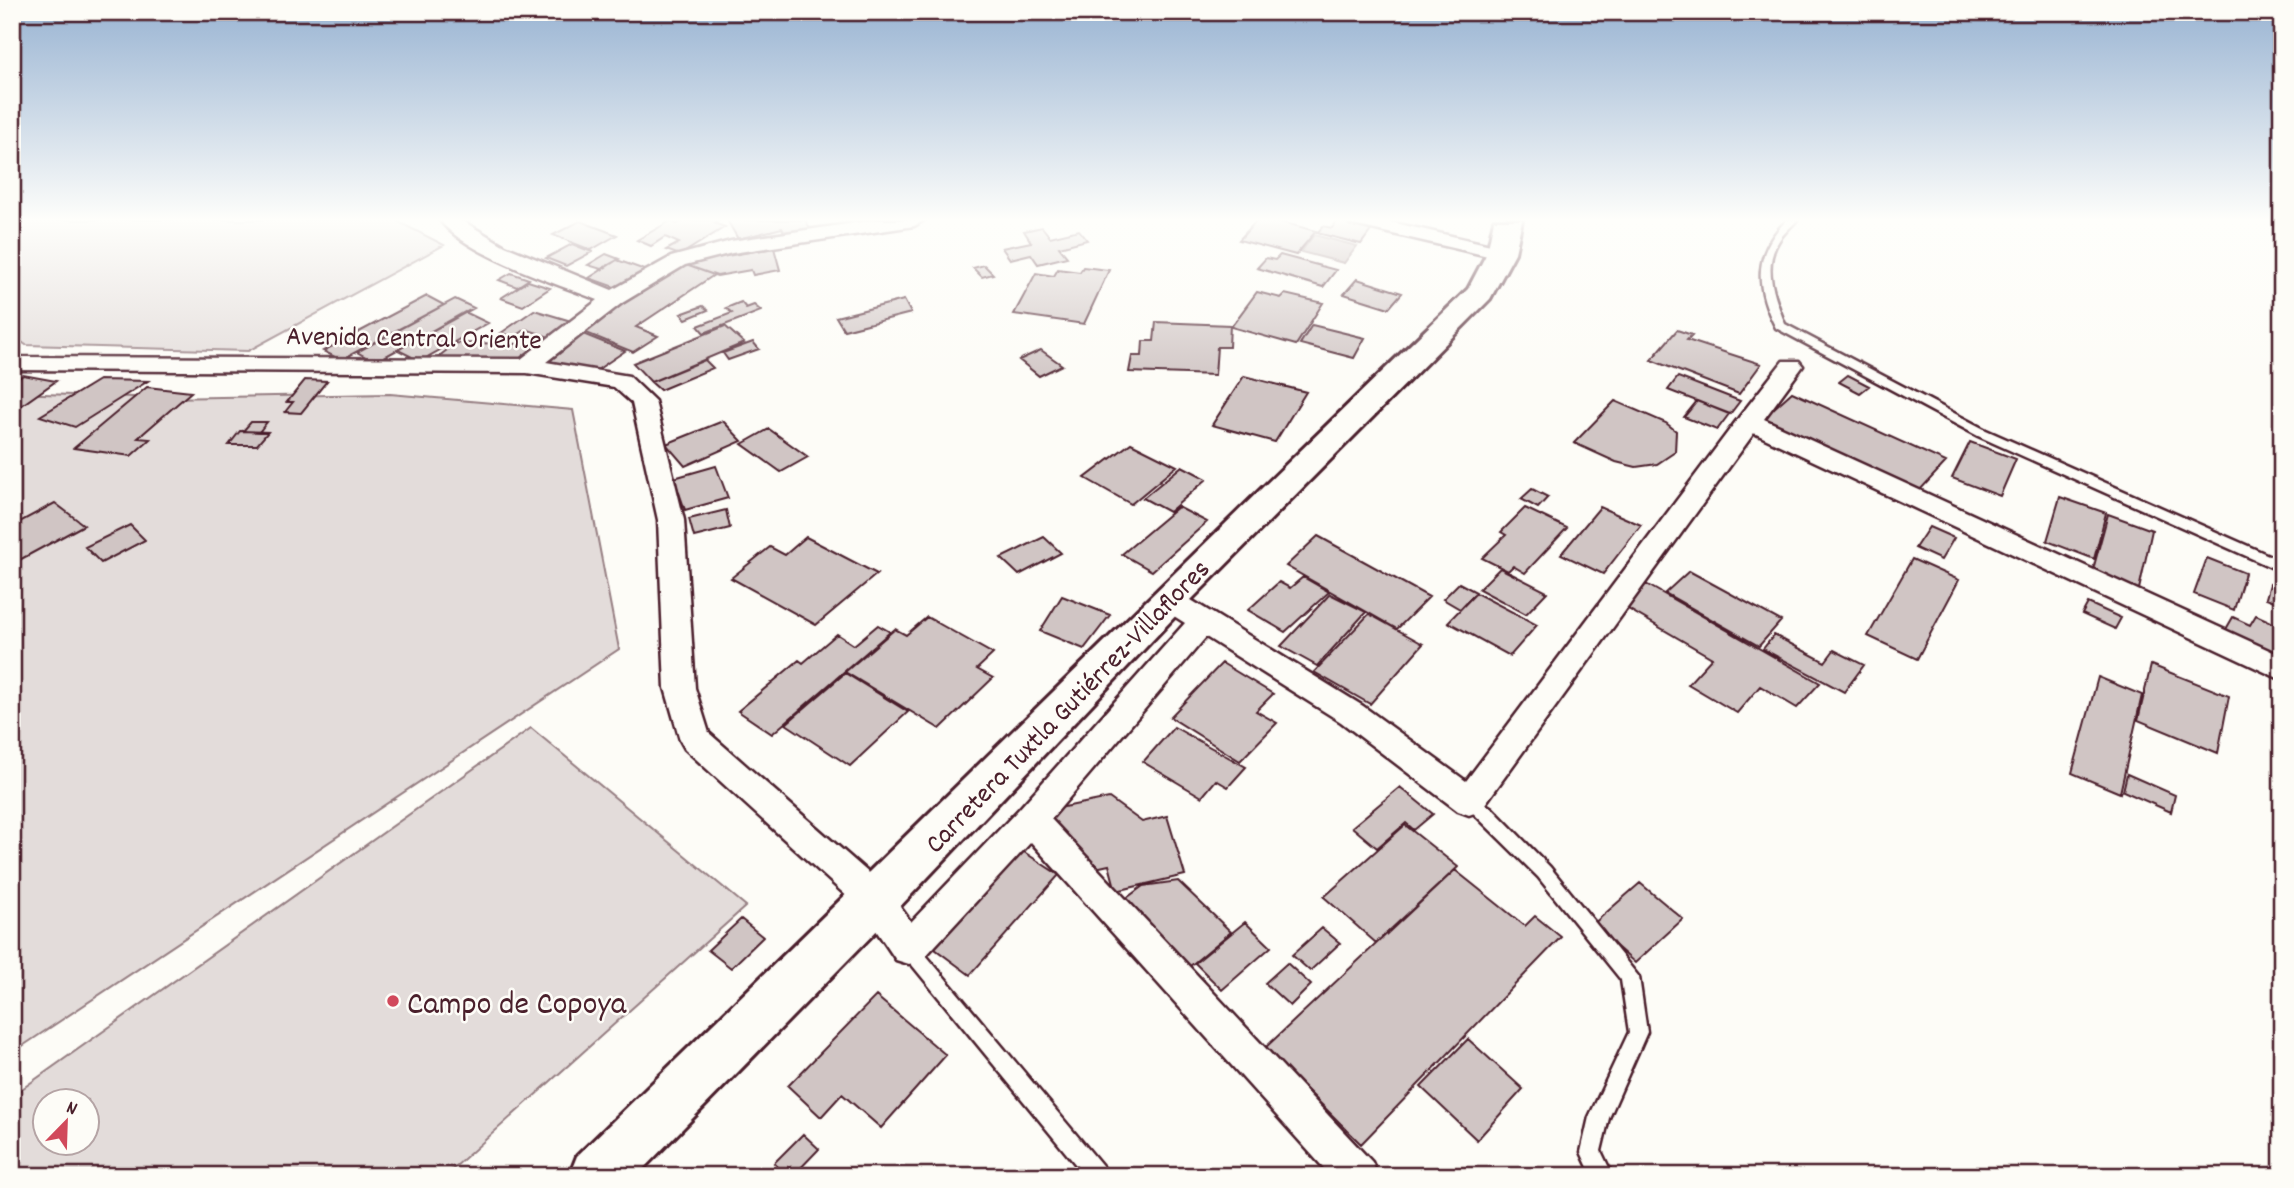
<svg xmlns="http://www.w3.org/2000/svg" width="2294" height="1188" viewBox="0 0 2294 1188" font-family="Dekko,sans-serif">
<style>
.green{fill:#e3dcda;stroke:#967e82;stroke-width:2;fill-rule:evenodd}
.water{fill:#c0b1b1;stroke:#91777b;stroke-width:2}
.building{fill:#d0c5c4;stroke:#4a1f2b;stroke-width:2}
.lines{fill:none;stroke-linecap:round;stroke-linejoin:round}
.service-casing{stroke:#4a1f2b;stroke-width:5}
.minor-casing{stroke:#4a1f2b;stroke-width:5}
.primary-casing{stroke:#4a1f2b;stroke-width:6}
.service{fill:#fdfcf7;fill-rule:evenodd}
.minor{fill:#fdfcf7;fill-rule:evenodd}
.primary{fill:#fdfcf7;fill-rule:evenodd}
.poi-dot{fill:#d1495b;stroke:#fdfcf7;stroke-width:2.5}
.labels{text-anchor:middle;stroke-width:5;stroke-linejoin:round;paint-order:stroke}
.street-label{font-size:28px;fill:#4a1f2b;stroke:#fdfcf7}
.near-poi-label{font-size:33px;fill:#4a1f2b;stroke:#fdfcf7;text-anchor:start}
</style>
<rect width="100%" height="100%" fill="#fdfcf7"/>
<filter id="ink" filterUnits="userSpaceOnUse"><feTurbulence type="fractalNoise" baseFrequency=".0143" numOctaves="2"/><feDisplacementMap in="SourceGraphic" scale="14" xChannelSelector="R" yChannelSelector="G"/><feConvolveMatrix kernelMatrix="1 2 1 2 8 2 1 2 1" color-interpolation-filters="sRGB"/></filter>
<g filter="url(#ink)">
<path class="green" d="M12,220H395L444,245L248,351L26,345L12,335Z
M12,393L164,398L390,394L573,410L619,649L12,1053Z
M531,728L746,906L445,1176H12V1096ZM46,1100H88V1142H46Z"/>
<path class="water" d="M1314,235L1357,246L1344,263L1301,252Z"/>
<path class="building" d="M684,220H720L714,223L725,227L680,255L666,250L679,243L665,237L651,246L637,240L670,221L677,224Z
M727,220H805L810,228L785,234L782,228L738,239Z
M1257,220H1274L1316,231L1296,255L1239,240Z
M1338,220L1372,229L1361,244L1317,233L1323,226L1332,228Z
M580,221L617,235L591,250L553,235Z
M1042,227L1050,237L1079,230L1087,240L1059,247L1067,257L1038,264L1031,254L1010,259L1002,248L1031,242L1024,231Z
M572,244L592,252L566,266L546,258Z
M774,248L780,270L753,275L751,270L717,276L686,265V263Z
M606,254L619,259L601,269L588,265Z
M1280,255L1336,270L1323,287L1257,268L1266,258L1275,260Z
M617,260L645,270L617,288L589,278Z
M683,264L714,275L636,327L658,336L633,352L579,330Z
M984,265L993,274L982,277L973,268Z
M1083,267L1109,270L1084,324L1014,314L1036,273L1054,276L1058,269L1080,272Z
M511,273L529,279L517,287L499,280Z
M1357,279L1402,293L1389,308L1344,294Z
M528,281L550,288L523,306L501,298Z
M1257,292L1281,298L1285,294L1323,303L1296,345L1231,327Z
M427,296L444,305L341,360L323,351Z
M455,299L474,308L375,362L357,352Z
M904,300L911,313L844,330L836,317Z
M741,302L746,308L754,305L761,311L704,333L698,326L732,313L726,308Z
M703,306L708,310L686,319L681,314Z
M534,310L571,321L549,337L526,329L515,337L501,333Z
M465,312L488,323L420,361L398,350Z
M1156,322L1230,325L1229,347H1217L1215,375L1129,372L1132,356H1142L1143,341H1154Z
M1312,325L1365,338L1354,358L1300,344Z
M725,326L744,343L651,382L633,363Z
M1677,330L1692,335L1687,340L1761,364L1739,394L1651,360Z
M578,332L625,351L597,370L549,363L568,338Z
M753,342L759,349L728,360L723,353Z
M456,343L534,344L523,362L434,360Z
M1041,350L1062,365L1039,376L1019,360Z
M705,360L713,368L660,390L651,382Z
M23,375L56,381L12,412V383Z
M1848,375L1869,386L1860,393L1839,382Z
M1244,376L1306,392L1275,442L1212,425Z
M1678,377L1740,401L1730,414L1668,390Z
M99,380L148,381L75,427L40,416Z
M305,380L327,381L301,413L285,412L293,402H287Z
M147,387L191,392L138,438L150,439L131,456L74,448Z
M1792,392L1946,462L1919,491L1763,418Z
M1615,401L1666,423L1676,431L1675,452L1657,464L1636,467L1616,462L1574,443Z
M1697,401L1729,414L1717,430L1684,417Z
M723,421L742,441L685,466L666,444Z
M251,422H267L259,432L243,431Z
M769,429L808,457L781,472L742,444Z
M240,431L268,432L257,445H229Z
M1970,442L2016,459L2000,496L1952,478Z
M1131,443L1177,466L1131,504L1085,478Z
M716,466L728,498L685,510L674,478Z
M1182,466L1207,479L1169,512L1143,498Z
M1532,489L1548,497L1538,508L1521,499Z
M2060,497L2106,513L2094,559L2047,541Z
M55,503L84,525L12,564V526Z
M1178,507L1207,522L1152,571L1122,554Z
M1600,507L1641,525L1603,574L1561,554Z
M1525,508L1567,528L1525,573L1513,566L1508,571L1482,558L1506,535L1501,532Z
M726,510L730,528L694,537L689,519Z
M2108,514L2152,530L2138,594L2091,577Z
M130,525L145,540L101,563L85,547Z
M1929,527L1954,538L1941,560L1915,548Z
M1318,536L1429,597L1397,629L1286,566Z
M806,537L877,574L816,625L731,578L770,547L785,555Z
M1044,537L1061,553L1019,575L1001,558Z
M2207,558L2245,573L2234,610L2194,594Z
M1912,559L1959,580L1917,659L1868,636Z
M1500,568L1547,592L1526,614L1479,589Z
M1689,571L1781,621L1759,646L1665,593Z
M1303,577L1329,592L1285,632L1248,610L1279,582L1290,588Z
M1459,583L1476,592L1460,609L1443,599Z
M1646,584L1820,683L1797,708L1760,686L1737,713L1688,684L1712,658L1623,606Z
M2270,584L2282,588V604L2266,598Z
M1476,593L1537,625L1510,656L1448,622Z
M1330,594L1366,612L1317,666L1281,646Z
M1062,596L1110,615L1084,649L1040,631Z
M2088,603L2121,618L2115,629L2082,614Z
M1369,614L1423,644L1370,704L1314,672Z
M2256,615L2282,627V668L2225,631L2233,617L2250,625Z
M927,617L993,654L977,669L993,678L940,729L845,672L895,629L906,635Z
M878,625L890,632L772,734L738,711L799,660L803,663L837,634L854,645Z
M1774,635L1825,662L1834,650L1864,665L1844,692L1763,649Z
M1222,663L1273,694L1256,711L1277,723L1240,761L1170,717Z
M2151,665L2229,696L2218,753L2138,720Z
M845,673L908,712L850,766L786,724Z
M2098,677L2142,695L2120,793L2072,773Z
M1174,727L1246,767L1228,787L1216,780L1202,797L1143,762Z
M2127,774L2175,795L2171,812L2123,791Z
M1400,787L1433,814L1414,830L1406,823L1377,848L1352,827Z
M1109,798L1142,822L1167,816L1185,875L1116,891L1109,865L1091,869L1057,845L1049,810Z
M1405,825L1458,867L1376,943L1324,897Z
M1021,850L1059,875L970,975L931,946Z
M1455,870L1525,926L1535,916L1561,937L1361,1144L1265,1048Z
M1178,881L1231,932L1189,967L1124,900L1143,886Z
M1640,883L1683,919L1635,963L1592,925Z
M741,919L763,937L731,968L708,950Z
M1245,922L1271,947L1222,990L1195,963Z
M1322,928L1340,943L1310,971L1292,955Z
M1287,963L1311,985L1290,1006L1265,983Z
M876,996L946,1055L881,1128L842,1094L821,1117L788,1086Z
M1468,1039L1523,1089L1477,1140L1421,1087Z
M803,1134L819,1149L793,1176H787L774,1163Z"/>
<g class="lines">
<defs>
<path id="service" d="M1787,220H1797C1791,227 1783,233 1778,242C1762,268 1775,298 1785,324L1986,430L2282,561V572L1978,436L1776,328C1755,287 1753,253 1787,220Z
M1469,794L1492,808L1550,867L1639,977L1647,1032L1609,1118L1601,1151L1613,1176H1592L1581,1152L1589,1117L1629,1032L1621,980L1538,877L1461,801L1463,796Z
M909,940L915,942L1105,1169L1108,1176H1085L903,954L900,948L903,942Z"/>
<path id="minor" d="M440,220H461L505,246L612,290L671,257L731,241L875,220H924L914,226L732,253L685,265L622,303L546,362L629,376L655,401L684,520L695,688L709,733L887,889L911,922L1019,809L1185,623L1158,606L1154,599L1158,592L1168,589L1178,592L1363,706L1466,781L1740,416L1783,361H1799L1803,366L1764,419L2282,656V680L1754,433L1480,811L1469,815L1458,811L1341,722L1206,637L1051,819L1372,1162L1378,1176H1331L1031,842L922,960L909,964L896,960L863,911L685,749L680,740L665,688L658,520L632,403L614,387L527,373L12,370V354L21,357L521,359L598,300C558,284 464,254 440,220Z
M1347,220H1382L1508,249L1511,253L1501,259L1350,224Z"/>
<path id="primary" d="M1494,220H1522L1515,253L1490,299L1182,609L892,915L636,1176H569L577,1156C875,868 1169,576 1468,289L1487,253Z"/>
</defs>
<use href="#service" class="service-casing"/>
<use href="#minor" class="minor-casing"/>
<use href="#primary" class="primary-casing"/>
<use href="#service" class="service"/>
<use href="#minor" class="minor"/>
<use href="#primary" class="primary"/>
</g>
</g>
<linearGradient id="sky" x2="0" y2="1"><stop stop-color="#98b3d2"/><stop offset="0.57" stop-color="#fefefb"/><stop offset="1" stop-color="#fefefb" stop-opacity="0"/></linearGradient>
<rect width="2294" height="386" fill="url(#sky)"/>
<circle class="poi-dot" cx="393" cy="1001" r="7"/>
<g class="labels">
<g class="street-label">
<text transform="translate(414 336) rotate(1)" y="10">Avenida Central Oriente</text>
<text transform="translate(1066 705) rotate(-46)" y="10">Carretera Tuxtla Gutiérrez-Villaflores</text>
</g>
<g class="near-poi-label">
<text x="407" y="1013">Campo de Copoya</text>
</g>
</g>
<rect width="2294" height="1188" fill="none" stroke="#fdfcf7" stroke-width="42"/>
<rect x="21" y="21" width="2252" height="1146" fill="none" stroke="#4a1f2b" stroke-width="2.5" filter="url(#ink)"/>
<g transform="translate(66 1122) rotate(23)"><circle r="33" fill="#fdfcf7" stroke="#b5a4a5" stroke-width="2"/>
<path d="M0-5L12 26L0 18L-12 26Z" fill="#d1495b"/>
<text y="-10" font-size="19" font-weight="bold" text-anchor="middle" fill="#4a1f2b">N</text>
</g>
</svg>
